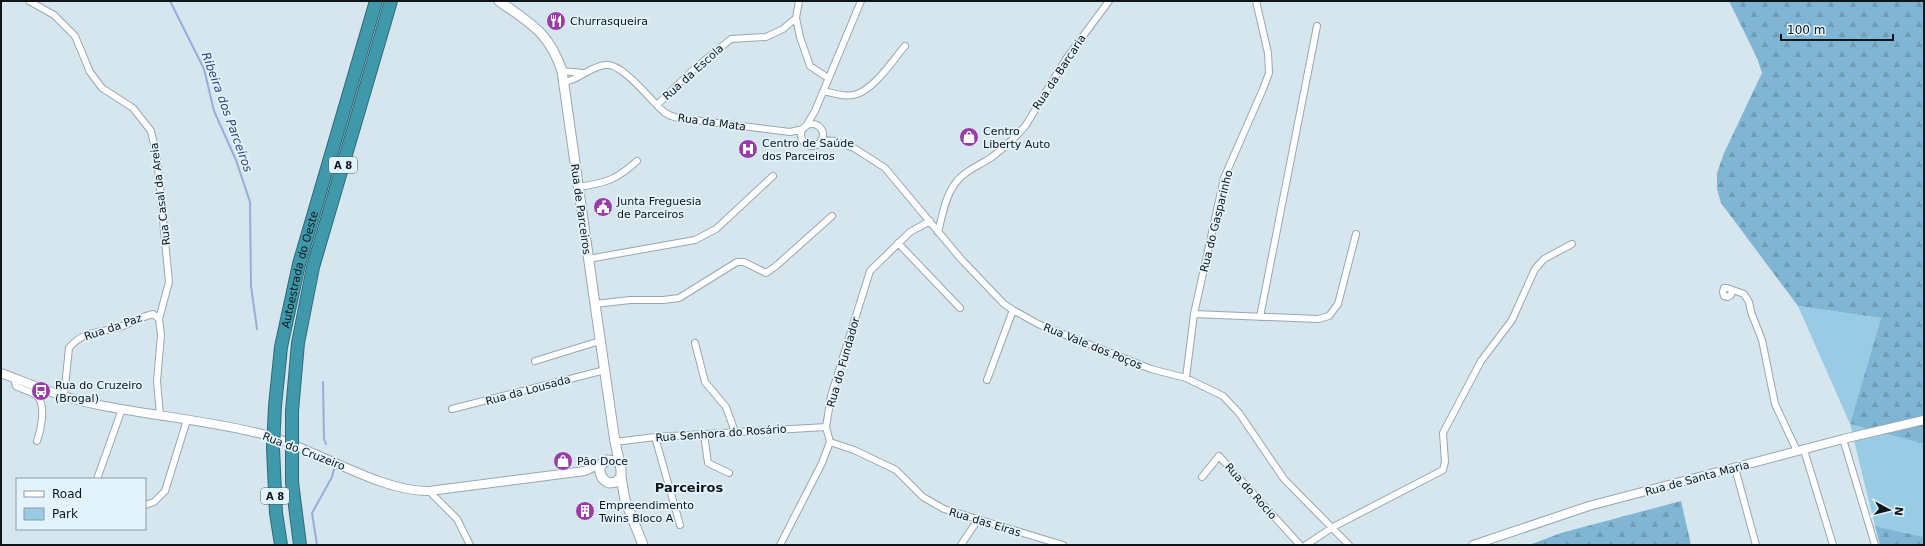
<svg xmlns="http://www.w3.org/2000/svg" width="1925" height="546" viewBox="0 0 1925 546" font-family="'DejaVu Sans',sans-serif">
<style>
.green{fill:#9acbe5}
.forest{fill:url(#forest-firs)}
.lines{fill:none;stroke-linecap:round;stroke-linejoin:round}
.stream{stroke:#9aacda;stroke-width:2}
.minor-casing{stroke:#98a7af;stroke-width:8}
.tertiary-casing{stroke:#98a7af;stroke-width:10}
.secondary-casing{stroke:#98a7af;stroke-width:11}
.motorway-casing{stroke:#2e6b78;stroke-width:14}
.minor{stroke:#fff;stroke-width:6}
.tertiary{stroke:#fff;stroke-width:8}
.secondary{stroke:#fff;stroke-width:9}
.motorway{stroke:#3f99ab;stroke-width:12}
.motorway-bridge-casing{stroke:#2e6b78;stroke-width:14;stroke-linecap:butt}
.motorway-bridge{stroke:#3f99ab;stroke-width:12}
.labels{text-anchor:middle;stroke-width:3.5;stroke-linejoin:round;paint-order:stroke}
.shield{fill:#e3f3fc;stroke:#4f585c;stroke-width:1}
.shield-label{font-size:10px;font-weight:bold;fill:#0f1518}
.poi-label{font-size:11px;fill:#0f1518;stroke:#e3f3fc;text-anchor:start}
.street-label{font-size:11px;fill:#0f1518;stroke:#e3f3fc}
.water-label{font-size:12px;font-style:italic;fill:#2f427b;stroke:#e3f3fc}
.quarter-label{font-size:13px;font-weight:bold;fill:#0f1518;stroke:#e3f3fc}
</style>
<defs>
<pattern id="forest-firs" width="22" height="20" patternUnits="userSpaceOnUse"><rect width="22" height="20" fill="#80b6d3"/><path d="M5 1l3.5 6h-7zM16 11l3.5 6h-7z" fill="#6d9cb4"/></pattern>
</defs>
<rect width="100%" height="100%" fill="#d6e6ef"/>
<path class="green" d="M1798,306L1881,318L1850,424L1924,444V537L1875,526L1850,424Z"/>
<path class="forest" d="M1729,1H1924V444L1850,424L1881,318L1798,306L1721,203L1717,189V173L1724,153L1762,73L1757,58Z
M1681,501L1691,545H1529L1561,533Z
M1875,526L1924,537V545H1880Z"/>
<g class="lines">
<path class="stream" d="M170,1L204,69L214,111L236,160L250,202L251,286L257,329
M323,382L324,439L326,444
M317,545L312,513L332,477L334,469"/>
<defs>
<path id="minor" d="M29,1L54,15L75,36L90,72L102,88L133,108L151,131L157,157L169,282L159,319L161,335L157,381L160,415
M796,18L800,37L810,66L828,78
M562,71L583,73
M564,82C579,80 589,67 605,65C622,62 651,101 664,112C668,115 673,117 678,118L790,132L803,129
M823,91C834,93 846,98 857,94C875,88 893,60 905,46
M657,105L694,69L731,39L766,37L783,29L796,18L799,1
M801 135a11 11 0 1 1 22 0a11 11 0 1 1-22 0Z
M806,126L815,111L861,1
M821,140L835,141L854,148L885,168L961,259L1004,304L1013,310L1038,324L1151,369L1186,378L1223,396L1239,413L1284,479L1349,545
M578,187C606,183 616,180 637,161
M938,232C942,217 945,198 954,185C963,171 979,166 992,157C1004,148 1016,137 1026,125L1066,59L1109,1
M898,243L960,308
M588,259L695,240L716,229L773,176
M1732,290L1731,295L1728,297L1724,296L1723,292L1724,288H1727L1744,294L1749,302L1751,312L1762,340L1775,404L1797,451
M595,304L630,300H663L679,298L737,262H744L766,273L776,266L832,216
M1194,314L1318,319L1329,316L1338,304L1356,234
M1260,317L1317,26
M695,343L705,382L726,407L735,432
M535,361L600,341
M14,378L16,386C22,390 33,391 38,397C46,407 41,430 37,441
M1186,378L1194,314L1224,178L1263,89L1269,73L1268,53L1256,1
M987,380L1013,310
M64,396L69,348C84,330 100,333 120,327C131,323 141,317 153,314L159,319
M452,409L605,370
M704,434L708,463L729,473
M655,437L680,525
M1843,439L1875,545
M615,442L655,437L826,427
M830,442L854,450L896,470L923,497L944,509L1063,545
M1804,450L1833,545
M1735,468L1756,545
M1202,477L1219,456L1300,545
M97,479L122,409
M429,491L457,519L470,545
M145,505L154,502L165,491L187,420
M780,545L822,463L830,442L826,427L831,396L870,271L910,232L930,221
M961,545L977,521
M1306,545L1333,527L1443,470L1445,462L1443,433L1481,361L1512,320L1535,269L1544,259L1572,244"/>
<path id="tertiary" d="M1,373C33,385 65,399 99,405C154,416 212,421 266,435C316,449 380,492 429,491L585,471L602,463
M1473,545L1589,506L1843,439L1924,420"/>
<path id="secondary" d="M499,1C531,24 549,32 562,71L595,304L615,442L621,469V477L625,500L643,545
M619,463L615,461L607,460L600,466C599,474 602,480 609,483L616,482L621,477"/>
<g id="motorway">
<path id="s1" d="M275,406L281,347L299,264L376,1"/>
<path d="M292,411L298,343L313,267L391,1"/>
<path d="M273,448L276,513L281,545"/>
</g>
</defs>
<use href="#minor" class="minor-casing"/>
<use href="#tertiary" class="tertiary-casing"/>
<use href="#secondary" class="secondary-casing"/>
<use href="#motorway" class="motorway-casing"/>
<use href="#minor" class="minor"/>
<use href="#tertiary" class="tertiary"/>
<use href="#secondary" class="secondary"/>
<use href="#motorway" class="motorway"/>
<defs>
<path id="motorway-bridge" d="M292,411V482L300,545
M273,448L275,406"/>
</defs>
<use href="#motorway-bridge" class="motorway-bridge-casing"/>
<use href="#motorway-bridge" class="motorway-bridge"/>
</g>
<defs>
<symbol id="restaurant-disc" viewBox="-11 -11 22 22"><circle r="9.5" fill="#993ca6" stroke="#e3f3fc"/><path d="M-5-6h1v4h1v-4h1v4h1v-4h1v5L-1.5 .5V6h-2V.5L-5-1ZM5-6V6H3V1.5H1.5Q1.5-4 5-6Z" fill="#fff"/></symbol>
<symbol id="shop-disc" viewBox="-11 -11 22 22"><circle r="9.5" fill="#993ca6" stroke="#e3f3fc"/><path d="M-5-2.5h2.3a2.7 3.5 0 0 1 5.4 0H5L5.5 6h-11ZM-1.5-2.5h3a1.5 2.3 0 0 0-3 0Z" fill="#fff"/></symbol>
<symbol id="hospital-disc" viewBox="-11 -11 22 22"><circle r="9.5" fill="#993ca6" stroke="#e3f3fc"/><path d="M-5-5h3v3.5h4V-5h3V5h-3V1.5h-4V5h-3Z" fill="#fff"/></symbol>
<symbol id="civic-disc" viewBox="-11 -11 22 22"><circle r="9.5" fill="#993ca6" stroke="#e3f3fc"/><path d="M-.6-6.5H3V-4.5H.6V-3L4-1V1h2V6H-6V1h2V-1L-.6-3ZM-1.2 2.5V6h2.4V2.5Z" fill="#fff"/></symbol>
<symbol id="bus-disc" viewBox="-11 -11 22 22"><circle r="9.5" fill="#993ca6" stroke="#e3f3fc"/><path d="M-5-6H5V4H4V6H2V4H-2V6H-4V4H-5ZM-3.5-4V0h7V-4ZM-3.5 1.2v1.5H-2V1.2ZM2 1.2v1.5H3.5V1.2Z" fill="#fff"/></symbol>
<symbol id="building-disc" viewBox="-11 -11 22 22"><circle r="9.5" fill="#993ca6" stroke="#e3f3fc"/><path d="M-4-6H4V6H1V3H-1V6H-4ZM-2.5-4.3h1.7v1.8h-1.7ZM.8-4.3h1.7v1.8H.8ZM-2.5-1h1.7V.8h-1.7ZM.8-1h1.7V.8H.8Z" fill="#fff"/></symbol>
</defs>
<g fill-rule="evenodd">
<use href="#restaurant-disc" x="545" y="10" width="22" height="22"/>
<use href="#shop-disc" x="958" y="126" width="22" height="22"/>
<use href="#hospital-disc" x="737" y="138" width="22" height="22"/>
<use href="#civic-disc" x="592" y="196" width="22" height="22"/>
<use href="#bus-disc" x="30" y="380" width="22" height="22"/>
<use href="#shop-disc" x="552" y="450" width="22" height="22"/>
<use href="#building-disc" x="574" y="500" width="22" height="22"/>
</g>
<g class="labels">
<g class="shield">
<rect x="329" y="157" width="28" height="16" rx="3"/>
<rect x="261" y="488" width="28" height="16" rx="3"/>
</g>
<g class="shield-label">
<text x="343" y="169">A 8</text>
<text x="275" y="500">A 8</text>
</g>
<g class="poi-label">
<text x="570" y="25">Churrasqueira</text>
<text x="983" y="135">Centro<tspan x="983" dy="13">Liberty Auto</tspan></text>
<text x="762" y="147">Centro de Saúde<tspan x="762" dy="13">dos Parceiros</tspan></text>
<text x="617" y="205">Junta Freguesia<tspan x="617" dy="13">de Parceiros</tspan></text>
<text x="55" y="389">Rua do Cruzeiro<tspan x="55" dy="13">(Brogal)</tspan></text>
<text x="577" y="465">Pão Doce</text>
<text x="599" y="509">Empreendimento<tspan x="599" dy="13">Twins Bloco A</tspan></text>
</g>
<g class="street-label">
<text transform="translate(693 72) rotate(-42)" y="4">Rua da Escola</text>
<text transform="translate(1059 72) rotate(-57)" y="4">Rua da Barcaria</text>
<text transform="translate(712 122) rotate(8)" y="4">Rua da Mata</text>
<text transform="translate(160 194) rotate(-97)" y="4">Rua Casal da Areia</text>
<text transform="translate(581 209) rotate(82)" y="4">Rua de Parceiros</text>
<text transform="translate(1216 221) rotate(-76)" y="4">Rua do Gasparinho</text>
<text dy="4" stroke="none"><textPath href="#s1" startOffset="139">Autoestrada do Oeste</textPath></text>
<text transform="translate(113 327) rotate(-19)" y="4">Rua da Paz</text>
<text transform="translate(1093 346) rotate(22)" y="4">Rua Vale dos Poços</text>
<text transform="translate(843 362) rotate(-74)" y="4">Rua do Fundador</text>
<text transform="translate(528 390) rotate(-15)" y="4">Rua da Lousada</text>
<text transform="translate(721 433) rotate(-4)" y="4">Rua Senhora do Rosário</text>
<text transform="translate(304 451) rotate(21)" y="4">Rua do Cruzeiro</text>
<text transform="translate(1697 478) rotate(-15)" y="4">Rua de Santa Maria</text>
<text transform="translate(1251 491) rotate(48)" y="4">Rua do Rocio</text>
<text transform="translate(985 522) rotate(17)" y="4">Rua das Eiras</text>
</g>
<g class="water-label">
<text transform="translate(227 112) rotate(70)" y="4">Ribeira dos Parceiros</text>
</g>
<g class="quarter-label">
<text x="689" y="492">Parceiros</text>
</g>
</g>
<rect width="1925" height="546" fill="none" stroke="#0f1518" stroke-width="4"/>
<rect x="16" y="478" width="130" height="52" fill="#e3f3fc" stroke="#8e9aa1"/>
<rect x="24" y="491" width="20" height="6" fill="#ffffff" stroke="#8e9aa1"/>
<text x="52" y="498" font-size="12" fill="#0f1518">Road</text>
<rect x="24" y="508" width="20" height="12" fill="#9acbe5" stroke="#8e9aa1"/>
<text x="52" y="518" font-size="12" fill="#0f1518">Park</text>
<g transform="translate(1889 510) rotate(97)" stroke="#e3f3fc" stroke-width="3" paint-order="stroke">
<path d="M0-3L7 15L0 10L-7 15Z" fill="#0f1518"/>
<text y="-6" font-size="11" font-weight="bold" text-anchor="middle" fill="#0f1518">N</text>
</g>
<path d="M1781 34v6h112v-6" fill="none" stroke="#0f1518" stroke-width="2"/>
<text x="1787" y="34" font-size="12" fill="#0f1518" stroke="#e3f3fc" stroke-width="3" paint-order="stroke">100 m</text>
</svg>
